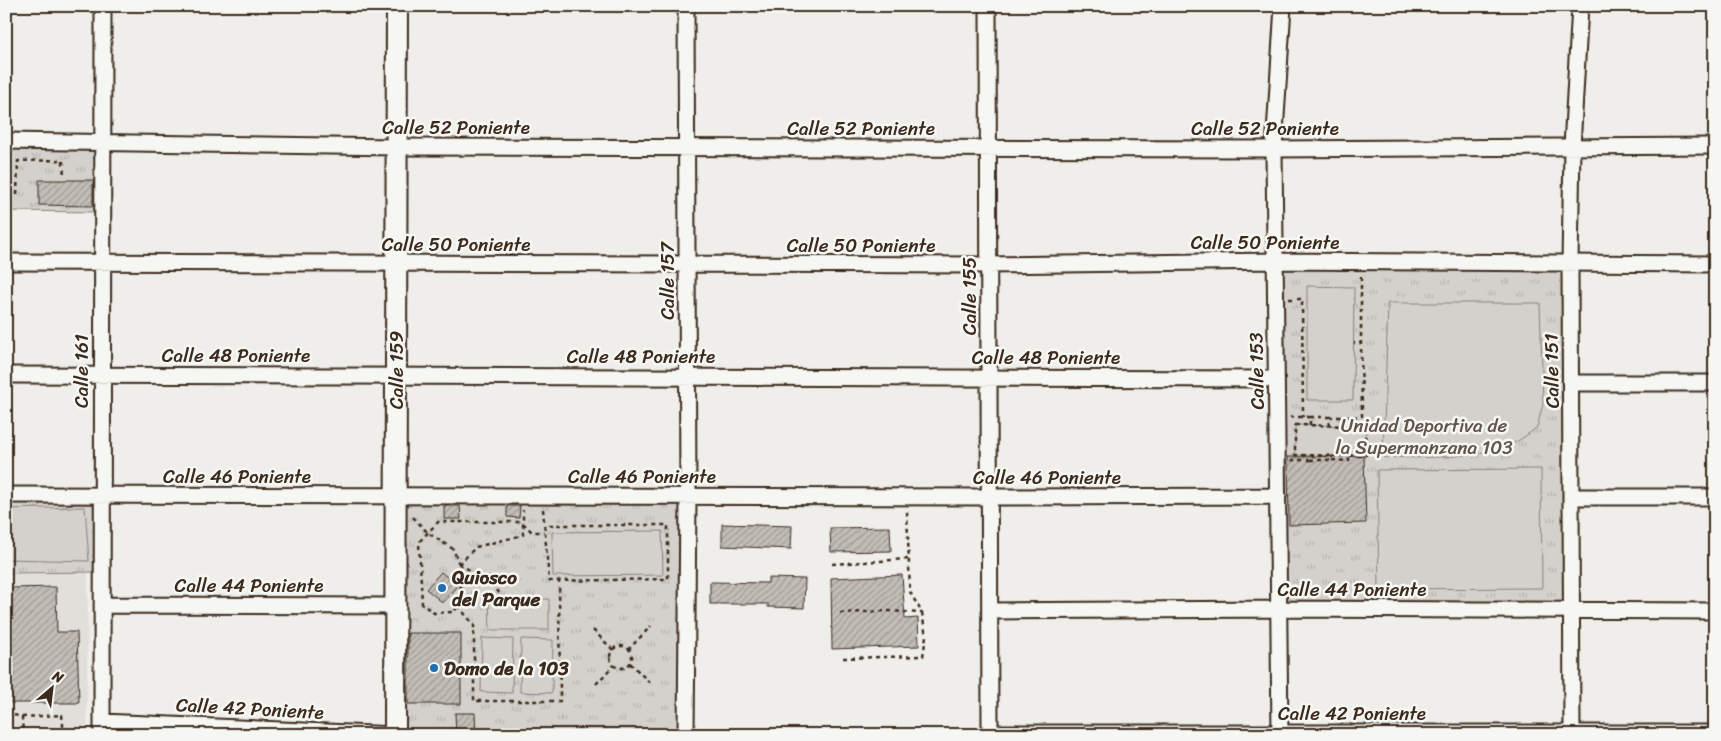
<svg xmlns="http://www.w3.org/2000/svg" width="1721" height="741" viewBox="0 0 1721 741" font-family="Sriracha,sans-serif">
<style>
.built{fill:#e2dfdb}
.grass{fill:url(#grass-tufts);stroke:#887e75}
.garden{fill:#d4d1cc;stroke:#887e75}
.building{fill:url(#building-hatch);stroke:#3b2a1e}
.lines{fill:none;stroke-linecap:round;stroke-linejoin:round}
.minor-casing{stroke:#3b2a1e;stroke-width:19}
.tertiary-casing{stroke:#3b2a1e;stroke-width:24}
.path{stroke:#3b2a1e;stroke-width:2.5;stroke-dasharray:4 4;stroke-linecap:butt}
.minor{stroke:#f6f6f2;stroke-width:15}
.tertiary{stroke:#f6f6f2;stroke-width:20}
.poi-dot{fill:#1f6fb2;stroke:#f6f6f2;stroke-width:2}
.labels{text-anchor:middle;stroke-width:5;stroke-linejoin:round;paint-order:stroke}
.street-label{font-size:19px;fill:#3b2a1e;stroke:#f6f6f2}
.park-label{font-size:19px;fill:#61544a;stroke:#f6f6f2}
.poi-label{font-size:19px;font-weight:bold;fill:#3b2a1e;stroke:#f6f6f2;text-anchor:start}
</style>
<defs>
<pattern id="grass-tufts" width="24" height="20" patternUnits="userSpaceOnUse" patternTransform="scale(1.25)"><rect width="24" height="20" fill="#d4d1cc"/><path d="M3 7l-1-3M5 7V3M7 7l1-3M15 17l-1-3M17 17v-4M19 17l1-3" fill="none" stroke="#b7b4af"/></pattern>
<pattern id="building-hatch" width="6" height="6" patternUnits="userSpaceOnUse" patternTransform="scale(1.25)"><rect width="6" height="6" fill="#c2bdb7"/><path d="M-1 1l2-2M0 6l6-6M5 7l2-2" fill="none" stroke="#9f9a94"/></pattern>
</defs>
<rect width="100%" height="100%" fill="#efeeea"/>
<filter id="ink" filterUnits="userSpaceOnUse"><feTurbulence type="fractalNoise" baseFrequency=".02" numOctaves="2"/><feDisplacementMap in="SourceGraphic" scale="10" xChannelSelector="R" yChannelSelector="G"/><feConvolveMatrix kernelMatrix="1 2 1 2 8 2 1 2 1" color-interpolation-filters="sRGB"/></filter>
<g filter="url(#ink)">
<path class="built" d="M88,572L87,735H6V573Z"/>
<path class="grass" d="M6,141L104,142L102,212L6,211Z
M1279,264L1568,266V608L1282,606Z
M6,495H102V572L6,573Z
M396,496L687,497L686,735H395Z"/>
<path class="garden" d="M1307,286L1354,287L1353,400H1307Z
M1388,303H1540L1543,404L1537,427C1530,433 1522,439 1514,443C1481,459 1421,458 1383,457Z
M1295,425L1365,426L1366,456L1295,455Z
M1541,469L1542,588L1379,589L1377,470Z
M85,507L89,561L6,559V509Z
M662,531L663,575L553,576L552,532Z
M489,599H549V630H490Z
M482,638L513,639L512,693L481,692Z
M521,639L553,640L552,693L520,692Z"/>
<path class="building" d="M39,180H93V206L39,205Z
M1364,456L1366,523L1289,525L1288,457Z
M444,506H460L461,519H444Z
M507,506H520L519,518L507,517Z
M722,524L792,526L791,549L722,546Z
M890,527L891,551L831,552L830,528Z
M441,572L458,586L443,603L426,589Z
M902,575L905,619L918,618L919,646L832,649L831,578Z
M768,578L805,579L804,608L768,607V604H710V582L768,583Z
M56,587L57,632H77L79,703H10L8,629H11L10,588Z
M408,633H461V704H408Z
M455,713H475L476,735H456Z"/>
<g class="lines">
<defs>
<path id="minor" d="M988,6L990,735
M6,141L396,147L1274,149L1715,146
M6,262L988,265L1275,261L1715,264
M6,375L1276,379
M1572,383H1715
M6,495L989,497L1278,496
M1572,497H1715
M102,605L396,606
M990,611L1279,609L1715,611
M102,722L395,735
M990,733H1715
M102,735L103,6
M686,735L688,497L686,6
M1280,735L1274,149L1283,6
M1572,735L1570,263L1572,147L1580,6"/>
<path id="tertiary" d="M395,735L397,6"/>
</defs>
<use href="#minor" class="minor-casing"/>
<use href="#tertiary" class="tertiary-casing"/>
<path class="path" d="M63,161L64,177
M17,195L18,161L63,160
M1361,277V343
M1289,299H1302L1303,417
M1290,417H1310V425
M1310,417H1329L1330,425
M1329,417H1353V425
M1353,417L1362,416L1361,343H1354
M1295,425L1365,426L1366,456L1295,455Z
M1291,460H1310V455
M1310,460H1332V456
M1332,460L1349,461V455
M543,509L549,581L668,579V525H545
M413,517L428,533L453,549L459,564L461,601L454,612L434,613L422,604L419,542L438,522H522L532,532H544
M459,564L476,547L523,535V510
M459,564L480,576L490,578L502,598
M832,564L909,559
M458,606L474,625V701H560L559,581
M840,613L888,611L922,613
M593,630L613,650
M610 657a11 11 0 1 1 22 0a11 11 0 1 1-22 0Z
M628,650L651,626
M843,658L923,656L926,636L922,613L910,592L907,511
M630,663L651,684
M596,684L614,665
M6,713L22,717L23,735
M22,717L62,715L64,735"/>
<use href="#minor" class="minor"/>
<use href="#tertiary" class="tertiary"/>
</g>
</g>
<g class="poi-dot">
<circle cx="442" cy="588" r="5"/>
<circle cx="434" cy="668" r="5"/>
</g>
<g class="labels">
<g class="street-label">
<text x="456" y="134">Calle 52 Poniente</text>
<text x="861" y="135">Calle 52 Poniente</text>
<text x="1265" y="135">Calle 52 Poniente</text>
<text x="1265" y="249">Calle 50 Poniente</text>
<text x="456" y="251">Calle 50 Poniente</text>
<text x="861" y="252">Calle 50 Poniente</text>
<text transform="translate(667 281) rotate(-90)" y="7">Calle 157</text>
<text transform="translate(969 296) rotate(-90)" y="7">Calle 155</text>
<text x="236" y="362">Calle 48 Poniente</text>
<text x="641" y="363">Calle 48 Poniente</text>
<text x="1046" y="364">Calle 48 Poniente</text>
<text transform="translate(396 370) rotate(-90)" y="7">Calle 159</text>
<text transform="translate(81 371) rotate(-90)" y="7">Calle 161</text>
<text transform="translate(1256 371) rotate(-91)" y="7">Calle 153</text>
<text transform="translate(1551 371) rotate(-91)" y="7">Calle 151</text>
<text x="237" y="483">Calle 46 Poniente</text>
<text x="642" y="483">Calle 46 Poniente</text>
<text x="1047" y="484">Calle 46 Poniente</text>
<text x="249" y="592">Calle 44 Poniente</text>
<text x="1352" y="596">Calle 44 Poniente</text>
<text transform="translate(250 708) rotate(3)" y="7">Calle 42 Poniente</text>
<text x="1352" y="720">Calle 42 Poniente</text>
</g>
<g class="park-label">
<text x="1424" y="432">Unidad Deportiva de<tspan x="1424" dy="22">la Supermanzana 103</tspan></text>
</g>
<g class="poi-label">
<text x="452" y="584">Quiosco<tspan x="452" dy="22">del Parque</tspan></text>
<text x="444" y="675">Domo de la 103</text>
</g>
</g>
<rect width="1721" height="741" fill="none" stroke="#f6f6f2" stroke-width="25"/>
<rect x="12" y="12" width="1696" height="716" fill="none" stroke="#3b2a1e" stroke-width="2" filter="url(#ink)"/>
<g transform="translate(52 688) rotate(28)" stroke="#f6f6f2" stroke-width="4" paint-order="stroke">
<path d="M0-4L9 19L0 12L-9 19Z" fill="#3b2a1e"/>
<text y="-8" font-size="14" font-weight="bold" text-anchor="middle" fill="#3b2a1e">N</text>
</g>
</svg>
